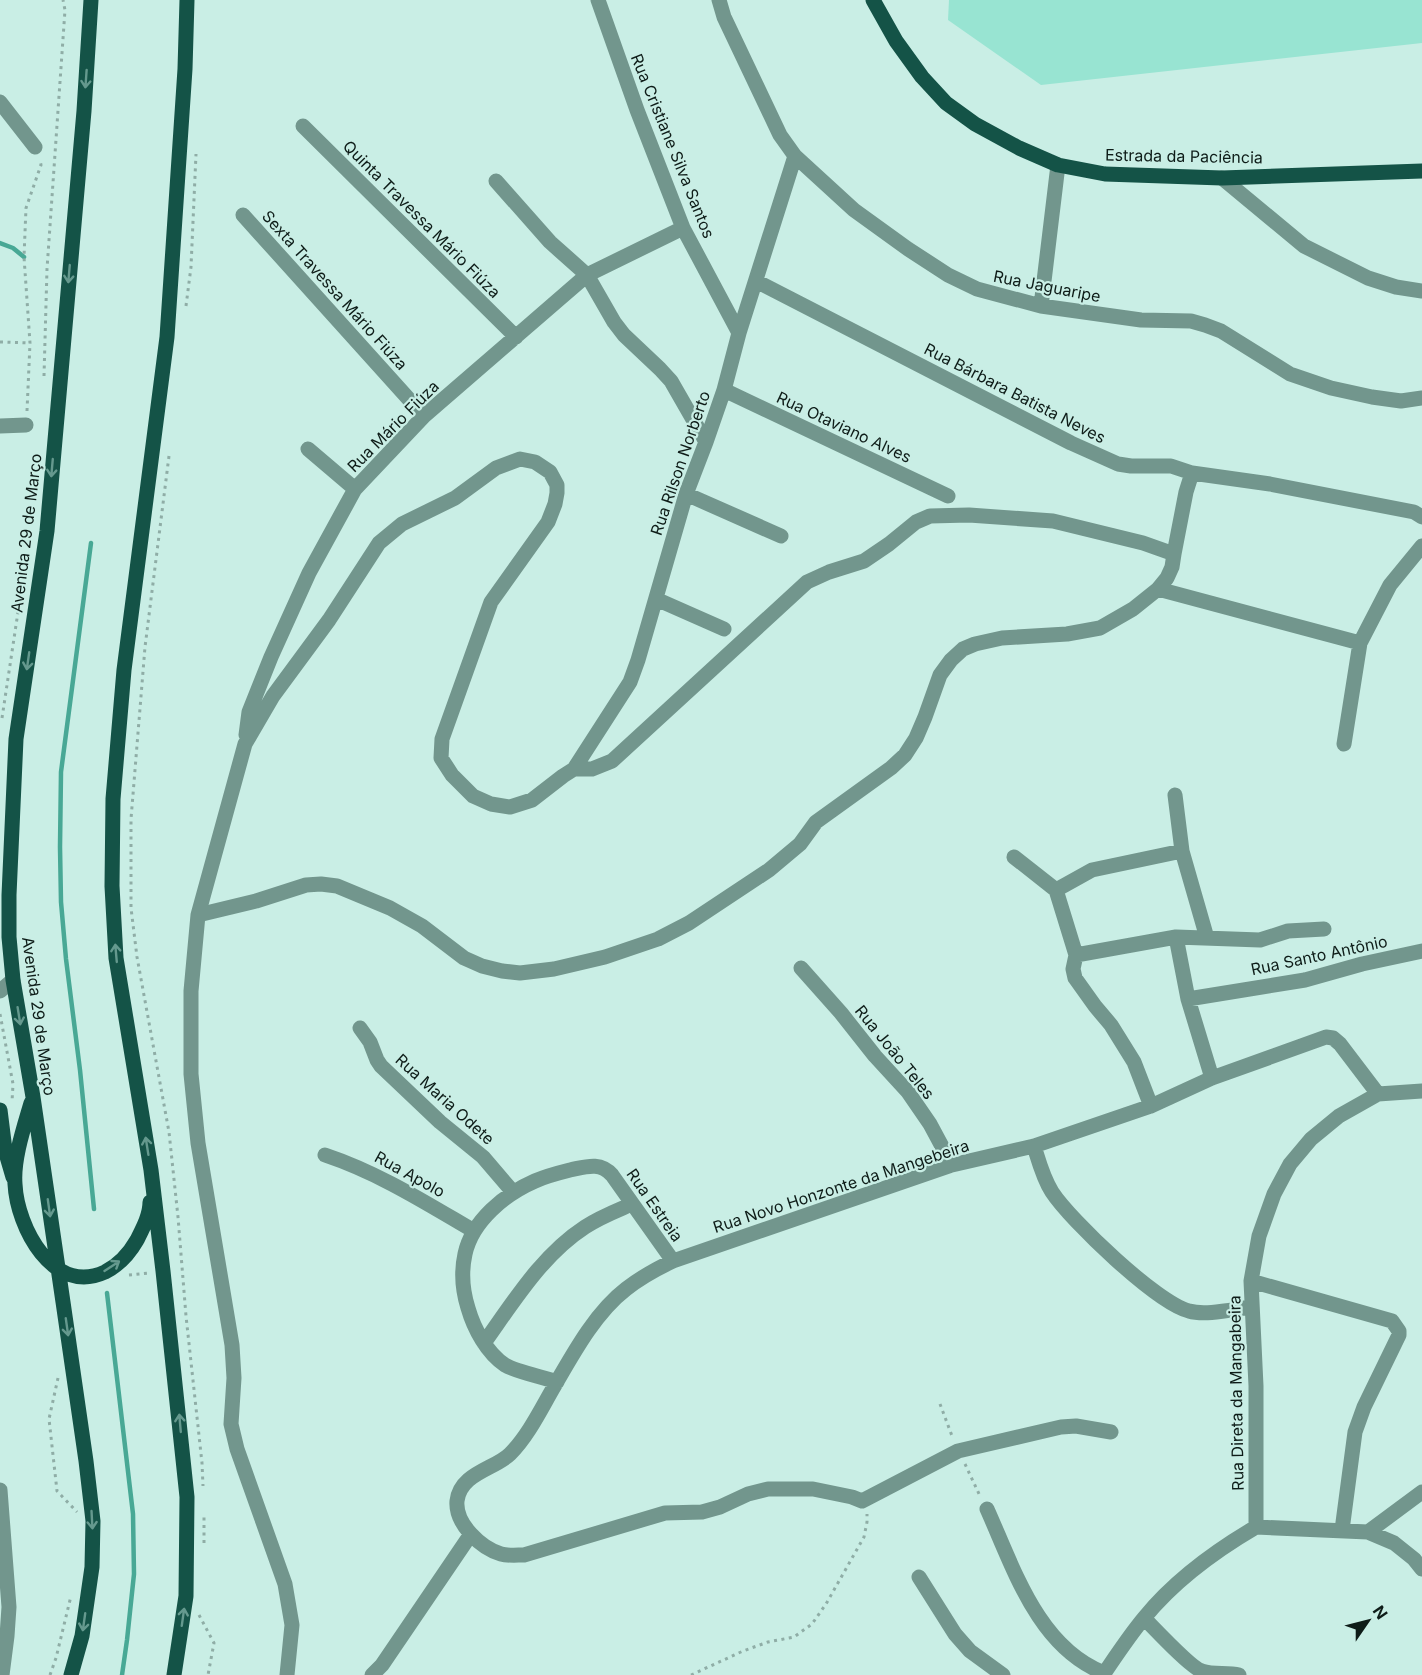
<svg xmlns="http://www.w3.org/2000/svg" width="1422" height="1675" viewBox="0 0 1422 1675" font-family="Inter,sans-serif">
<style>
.green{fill:#98e4d2}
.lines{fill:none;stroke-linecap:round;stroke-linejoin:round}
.stream{stroke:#48a895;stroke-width:4.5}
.path{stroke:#8fada6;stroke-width:3;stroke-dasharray:3 4.5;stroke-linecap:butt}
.minor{stroke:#72968d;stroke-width:15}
.major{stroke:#145347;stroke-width:15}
.oneway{stroke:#65998e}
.labels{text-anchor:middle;stroke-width:4.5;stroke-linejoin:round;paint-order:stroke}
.street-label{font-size:16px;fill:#0e1c18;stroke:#c9eee5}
</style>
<rect width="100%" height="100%" fill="#c9eee5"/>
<path class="green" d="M949,0H1422V43L1041,85L948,20Z"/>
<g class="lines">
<path class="stream" d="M0,243L13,248L24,257
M91,543L61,772L60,847L61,902L66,959L80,1070L94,1209
M107,1293L133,1514L134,1574L127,1640L122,1675"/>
<path class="path" d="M186,306L191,267L196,154
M0,342L30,343
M44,376L47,269L65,10L63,0
M27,411L30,343L24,257L26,208L41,165L40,160
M169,456L145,647L131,819V908L137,957L169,1132L178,1217L186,1316L202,1463L203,1486
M2,718L18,612
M0,1014L13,1084L12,1102
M129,1275L150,1273
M58,1378L49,1419L57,1491L77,1512
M940,1404L952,1436
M965,1464L980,1496
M204,1543V1513
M199,1615L214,1643L208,1675
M50,1675L56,1658L71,1596
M691,1675L743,1651L768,1642L794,1637L812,1624L826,1604L864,1537L867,1522V1514"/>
<path class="minor" d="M598,0L637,110L683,228L739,333
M719,0L724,17L780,135L795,156L854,210L908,249L948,275L977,289L1041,306L1141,320L1191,321L1205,325L1221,331L1290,374L1331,388L1372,397L1401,401L1422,398
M0,102L35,147
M303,126L516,337
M1222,178L1304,246L1368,278L1396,287L1422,291
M496,181L550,242L587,275L614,322L624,335L660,369L671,381L706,442
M243,215L424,416
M756,281L1071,443L1118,464L1131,466H1171L1192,473L1186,492L1174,554
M1041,306L1058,165
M724,390L948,496
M0,426L26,425
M308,449L355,489
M1192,473L1270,484L1414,512L1422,517
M686,494L781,536
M1158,589L1360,643
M656,599L724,629
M246,735L249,712L271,657L309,573L355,489L424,416L587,275L683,228
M1344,744L1360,643L1390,585L1422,546
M574,769L630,682L638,660L686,494L706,442L724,390L739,333L795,156
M1175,795L1182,851L1207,938
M1014,857L1056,890L1076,955L1073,969L1075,978L1095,1006L1111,1025L1134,1062L1151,1106
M1056,890L1092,870L1182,851
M198,915L245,744L273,696L329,620L379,543L402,524L455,498L496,468L520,459L535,462L550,472L557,485V493L555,504L548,522L491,602L442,739L441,758L452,775L473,796L491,804L510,807L532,800L563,776L574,769H592L612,761L807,582L829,572L864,561L889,544L916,522L930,516L969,515L1053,521L1143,543L1174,554L1172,567L1167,578L1158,589L1133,609L1100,628L1067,634L1002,638L975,644L963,649L951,660L940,675L925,717L916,738L905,755L891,768L816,822L800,844L769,870L689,923L658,939L605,957L554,969L520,973L502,971L482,966L464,958L422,926L390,908L337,886L321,884L306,885L256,901L198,915L191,991V1074L198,1143L232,1345L234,1378L231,1424L237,1449L285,1584L292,1625L287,1675
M1176,937L1188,999L1212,1078
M1076,955L1176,937L1260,940L1288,931L1324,929
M801,968L841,1013L875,1056L908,1092L930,1124L952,1165
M0,991L13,980
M1188,999L1305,980L1362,964L1422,951
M360,1028L370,1042L377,1060L381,1066L440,1122L483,1157L513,1192
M1034,1146C1039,1162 1043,1178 1052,1192C1071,1221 1157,1303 1189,1311C1206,1316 1234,1309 1252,1307
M325,1155C379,1173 426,1203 474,1231
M1251,1281L1392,1321L1399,1331V1335L1364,1407L1355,1432L1342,1530
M484,1343C514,1301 542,1255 585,1227C600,1217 616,1211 632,1204
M557,1382C543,1377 517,1372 505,1365C487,1353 474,1329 468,1308C463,1292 461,1272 465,1254C472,1221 505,1194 535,1181C546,1176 558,1173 570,1170C585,1167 600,1161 612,1175L673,1261
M1111,1432L1076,1426L1061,1427L958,1451L862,1501L852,1497L813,1489H768L748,1494L720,1507L702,1512L665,1513L524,1555C517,1555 508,1556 501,1554C481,1548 455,1524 457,1501C460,1473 495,1469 510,1454C529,1435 542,1407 555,1385C574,1352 596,1312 626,1289C640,1278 656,1269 673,1261L952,1165L1034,1146L1151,1106L1212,1078L1326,1037L1333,1038L1340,1044L1378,1094
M0,1490L9,1607L7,1636L2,1675
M987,1509C1014,1569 1038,1647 1104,1673
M1256,1527L1368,1532L1394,1543L1414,1559L1422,1569
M1368,1532L1422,1492
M919,1577L955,1634L970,1651L1003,1675
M1144,1618C1154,1628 1191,1668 1202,1671C1214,1675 1227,1672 1239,1675
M372,1675L382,1665L471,1534
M1103,1675C1116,1656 1129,1636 1144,1618C1174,1581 1215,1551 1256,1527V1386L1251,1281L1259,1236L1274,1194L1290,1164L1311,1139L1339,1116L1378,1094L1422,1091"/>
<path class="major" d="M873,0L896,41L922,77L946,103L975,124L1019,148L1058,165L1105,174L1222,178L1422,171
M31,1103C24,1127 13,1159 15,1184C17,1227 53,1296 105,1272C119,1265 129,1254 137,1240C143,1228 150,1215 150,1202
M0,1110L5,1150L13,1177
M71,1675L82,1636L92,1567L93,1521L86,1461L63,1302L33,1097L13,980L9,937V895L16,739L47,531L84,111L91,0
M174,1675L186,1596L187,1497L163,1271L151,1170L116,958L112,886L113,799L124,670L167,337L185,69L187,0"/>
</g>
<defs><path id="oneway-shaft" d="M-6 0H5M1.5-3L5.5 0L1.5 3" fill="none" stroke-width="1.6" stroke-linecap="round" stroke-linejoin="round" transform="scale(1.5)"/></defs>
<g class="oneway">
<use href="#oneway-shaft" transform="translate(86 79) rotate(94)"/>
<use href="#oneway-shaft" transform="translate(69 274) rotate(95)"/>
<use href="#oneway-shaft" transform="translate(52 468) rotate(95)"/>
<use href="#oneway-shaft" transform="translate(28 661) rotate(98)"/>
<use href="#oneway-shaft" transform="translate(116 953) rotate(-95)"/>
<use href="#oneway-shaft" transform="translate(19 1016) rotate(81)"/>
<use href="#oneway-shaft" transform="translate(147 1146) rotate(-99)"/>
<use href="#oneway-shaft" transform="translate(49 1208) rotate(82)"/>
<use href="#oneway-shaft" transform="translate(112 1266) rotate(-33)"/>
<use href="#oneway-shaft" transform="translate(67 1327) rotate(82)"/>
<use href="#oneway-shaft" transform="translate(180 1423) rotate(-95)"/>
<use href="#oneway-shaft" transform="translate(92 1520) rotate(87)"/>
<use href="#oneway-shaft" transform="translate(183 1617) rotate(-82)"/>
<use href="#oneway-shaft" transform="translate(84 1622) rotate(98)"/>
</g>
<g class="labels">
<g class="street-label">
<text transform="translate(673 146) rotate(68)" y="6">Rua Cristiane Silva Santos</text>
<text transform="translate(1184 156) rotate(1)" y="6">Estrada da Paciência</text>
<text transform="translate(422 219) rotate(45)" y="6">Quinta Travessa Mário Fiúza</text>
<text transform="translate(1047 286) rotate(11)" y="6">Rua Jaguaripe</text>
<text transform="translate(335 290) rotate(48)" y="6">Sexta Travessa Mário Fiúza</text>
<text transform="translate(1015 393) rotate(27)" y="6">Rua Bárbara Batista Neves</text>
<text transform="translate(393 426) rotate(-45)" y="6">Rua Mário Fiúza</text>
<text transform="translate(844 427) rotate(25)" y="6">Rua Otaviano Alves</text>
<text transform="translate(680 463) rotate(-71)" y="6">Rua Rilson Norberto</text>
<text transform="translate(26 533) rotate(-83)" y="6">Avenida 29 de Março</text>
<text transform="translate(1319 955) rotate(-12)" y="6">Rua Santo Antônio</text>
<text transform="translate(39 1016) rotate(82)" y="6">Avenida 29 de Março</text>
<text transform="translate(895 1052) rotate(51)" y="6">Rua João Teles</text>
<text transform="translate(445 1099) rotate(42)" y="6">Rua Maria Odete</text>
<text transform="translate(410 1174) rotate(29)" y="6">Rua Apolo</text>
<text transform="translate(841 1186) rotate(-18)" y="6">Rua Novo Honzonte da Mangebeira</text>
<text transform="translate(655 1205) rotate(55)" y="6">Rua Estreia</text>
<text transform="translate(1236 1393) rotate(-91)" y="6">Rua Direta da Mangabeira</text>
</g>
</g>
<g transform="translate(1368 1621) rotate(55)" stroke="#c9eee5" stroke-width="4.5" paint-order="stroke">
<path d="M0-4.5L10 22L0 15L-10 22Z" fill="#0e1c18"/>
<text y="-9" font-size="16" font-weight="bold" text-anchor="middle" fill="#0e1c18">N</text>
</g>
</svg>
